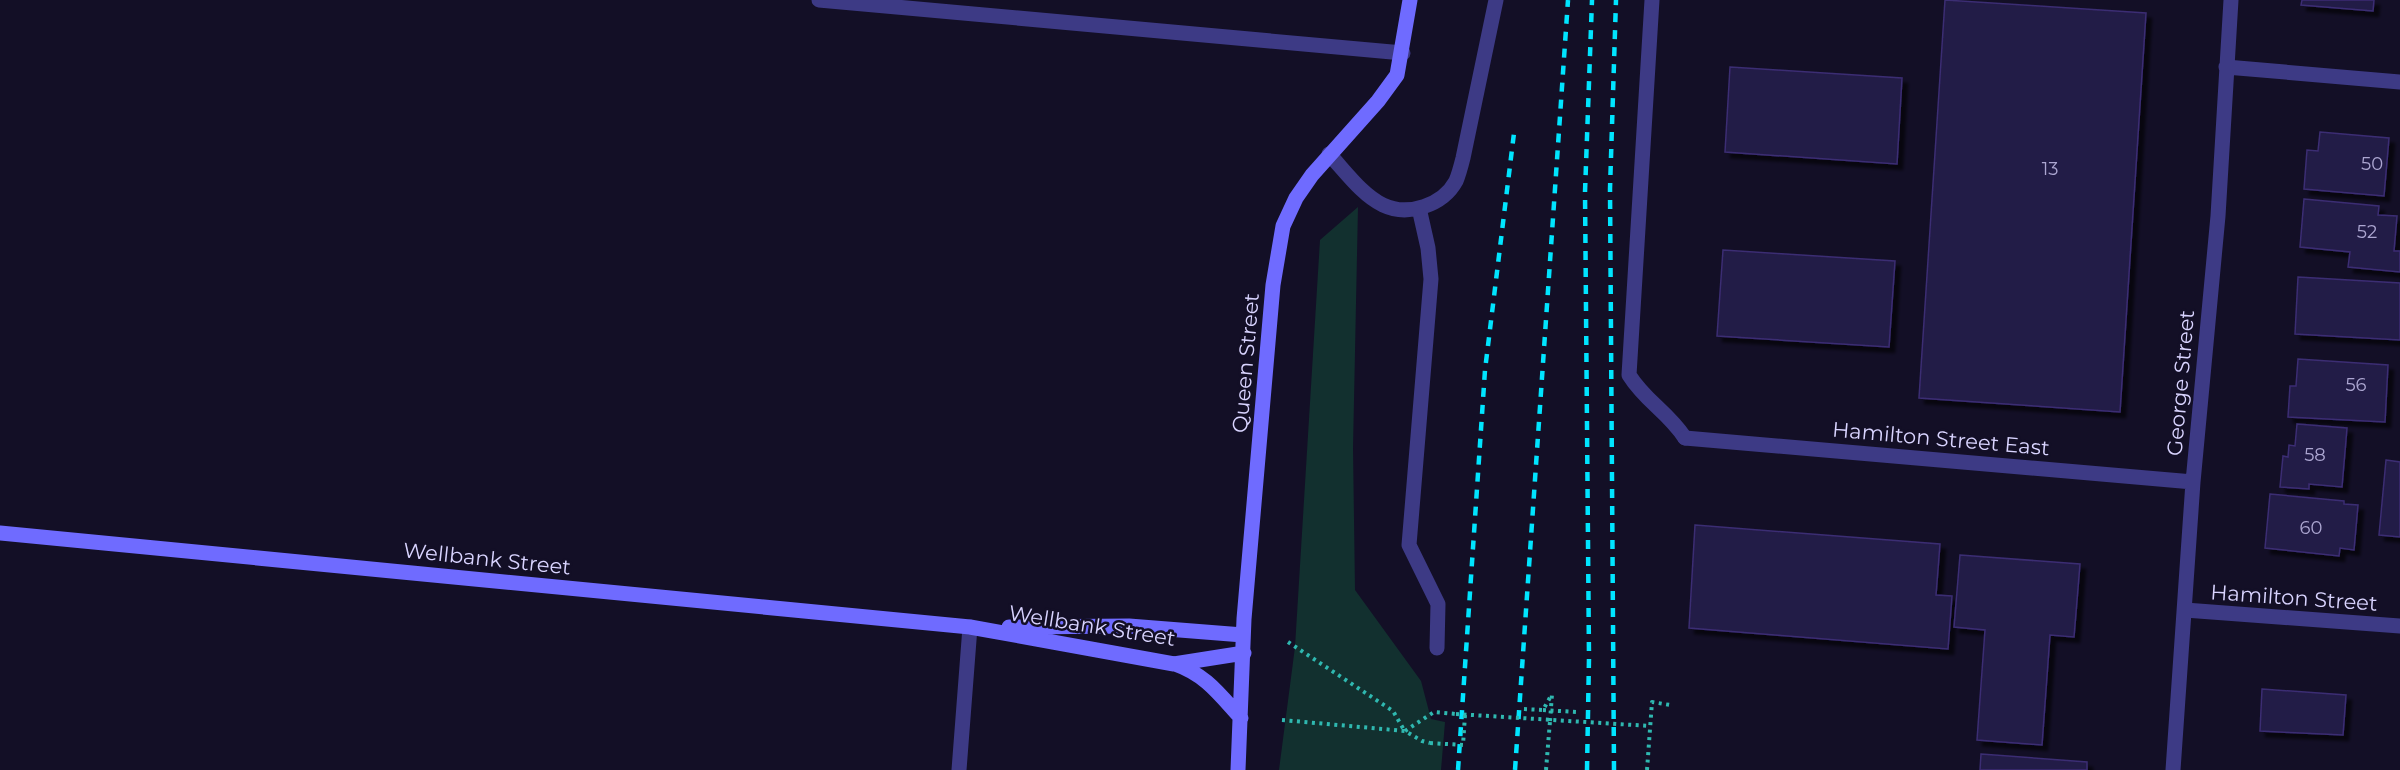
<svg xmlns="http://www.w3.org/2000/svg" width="2400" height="770" viewBox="0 0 2400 770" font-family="Montserrat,sans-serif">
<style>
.green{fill:#12302f}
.building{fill:#241b47;stroke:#3b2d73;stroke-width:1.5;filter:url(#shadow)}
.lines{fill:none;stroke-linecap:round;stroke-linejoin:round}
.path{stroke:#2fb8b0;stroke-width:4;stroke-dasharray:3 4.5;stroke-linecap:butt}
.lane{stroke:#3d3a85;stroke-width:15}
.street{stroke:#3d3a85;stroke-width:15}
.secondary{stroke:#6f6bff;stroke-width:15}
.rail{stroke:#00e5ff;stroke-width:4.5;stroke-dasharray:9 8;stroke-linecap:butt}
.path-bridge{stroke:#2fb8b0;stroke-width:4;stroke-dasharray:3 4.5;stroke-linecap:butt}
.labels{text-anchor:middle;stroke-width:5;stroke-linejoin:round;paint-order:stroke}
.number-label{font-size:18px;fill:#aca6d1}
.street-label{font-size:21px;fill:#d9d4ff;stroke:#130f26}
</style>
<defs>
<filter id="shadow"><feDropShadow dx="5.5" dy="5.5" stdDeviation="1.5" flood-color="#0009"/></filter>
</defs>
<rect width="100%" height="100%" fill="#130f26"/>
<path class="green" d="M1358,207L1353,448L1355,590L1421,681L1431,719L1445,722L1441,770H1279L1295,647L1320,240Z"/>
<path class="building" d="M1945,0L2146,13L2120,412L1919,398Z
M2302,0H2374L2373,11L2301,5Z
M1730,67L1902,78L1897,164L1725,152Z
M2320,132L2389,138L2384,196L2304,189L2307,150L2318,151Z
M2304,199L2379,206L2378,215L2397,216L2394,251H2400V272L2348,267L2350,252L2300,247Z
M1723,250L1895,261L1889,347L1717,336Z
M2298,277L2400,283V340L2295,334Z
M2298,359L2388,365L2385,422L2288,417L2290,386H2296Z
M2297,424L2347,428L2342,487L2309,484V489L2280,487L2283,456L2288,457L2289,445L2295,446Z
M2386,460L2400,462V537L2379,535Z
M2270,494L2344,501V504L2358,505L2354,550L2340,548L2339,556L2265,548Z
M1695,525L1940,544L1936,595L1952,596L1948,649L1689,628Z
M1960,555L2080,564L2074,637L2050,635L2042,745L1977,740L1985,630L1954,627Z
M2262,689L2346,695L2343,735L2260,731Z
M1981,754L2087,762V770H1980Z"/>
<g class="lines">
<path class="path" d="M1288,642L1393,711L1404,730
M1524,709L1543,710L1552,694
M1543,710L1576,712
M1282,720L1405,731L1422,741L1430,743
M1405,731L1434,712L1456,714
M1546,770L1550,721
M1647,770L1652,702L1670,705"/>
<path class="lane" d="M1652,0L1629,375C1646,402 1667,411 1685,438
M1329,154C1345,171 1362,195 1383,205C1408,217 1443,205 1456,181C1459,174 1461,166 1463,158L1496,0
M1419,208L1428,248L1431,279L1409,545L1438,604L1437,648
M959,770L970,627"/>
<path class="street" d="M819,0L1403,53
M2226,67L2400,82
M1685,438L2193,482
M2185,610L2400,626
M2173,770L2193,482L2218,216L2231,0"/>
<path class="secondary" d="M0,533L970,627L1174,664L1244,653
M1009,627L1129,626L1243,635
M1175,664C1206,675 1219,694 1241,718
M1238,770L1244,619L1273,285L1283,226L1296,198L1312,175L1378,101L1397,75L1410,0"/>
<path class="rail" d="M1458,770L1485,370L1514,133
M1515,770L1568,0
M1587,770L1589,658L1585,192L1592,0
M1614,770L1610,189L1616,0"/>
<path class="path-bridge" d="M1456,714L1650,726
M1550,721L1552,694
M1430,743L1463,745L1465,715"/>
</g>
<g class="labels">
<g class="number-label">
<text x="2372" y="170">50</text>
<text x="2050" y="175">13</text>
<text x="2367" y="238">52</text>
<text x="2356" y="391">56</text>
<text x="2315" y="461">58</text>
<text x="2311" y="534">60</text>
</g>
<g class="street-label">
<text transform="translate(1246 363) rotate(-85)" y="7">Queen Street</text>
<text transform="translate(2181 383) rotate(-85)" y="7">George Street</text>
<text transform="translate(1941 439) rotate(5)" y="7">Hamilton Street East</text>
<text transform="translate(487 559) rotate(6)" y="7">Wellbank Street</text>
<text transform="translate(2294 598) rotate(4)" y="7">Hamilton Street</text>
<text transform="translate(1092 626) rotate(9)" y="7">Wellbank Street</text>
</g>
</g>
</svg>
